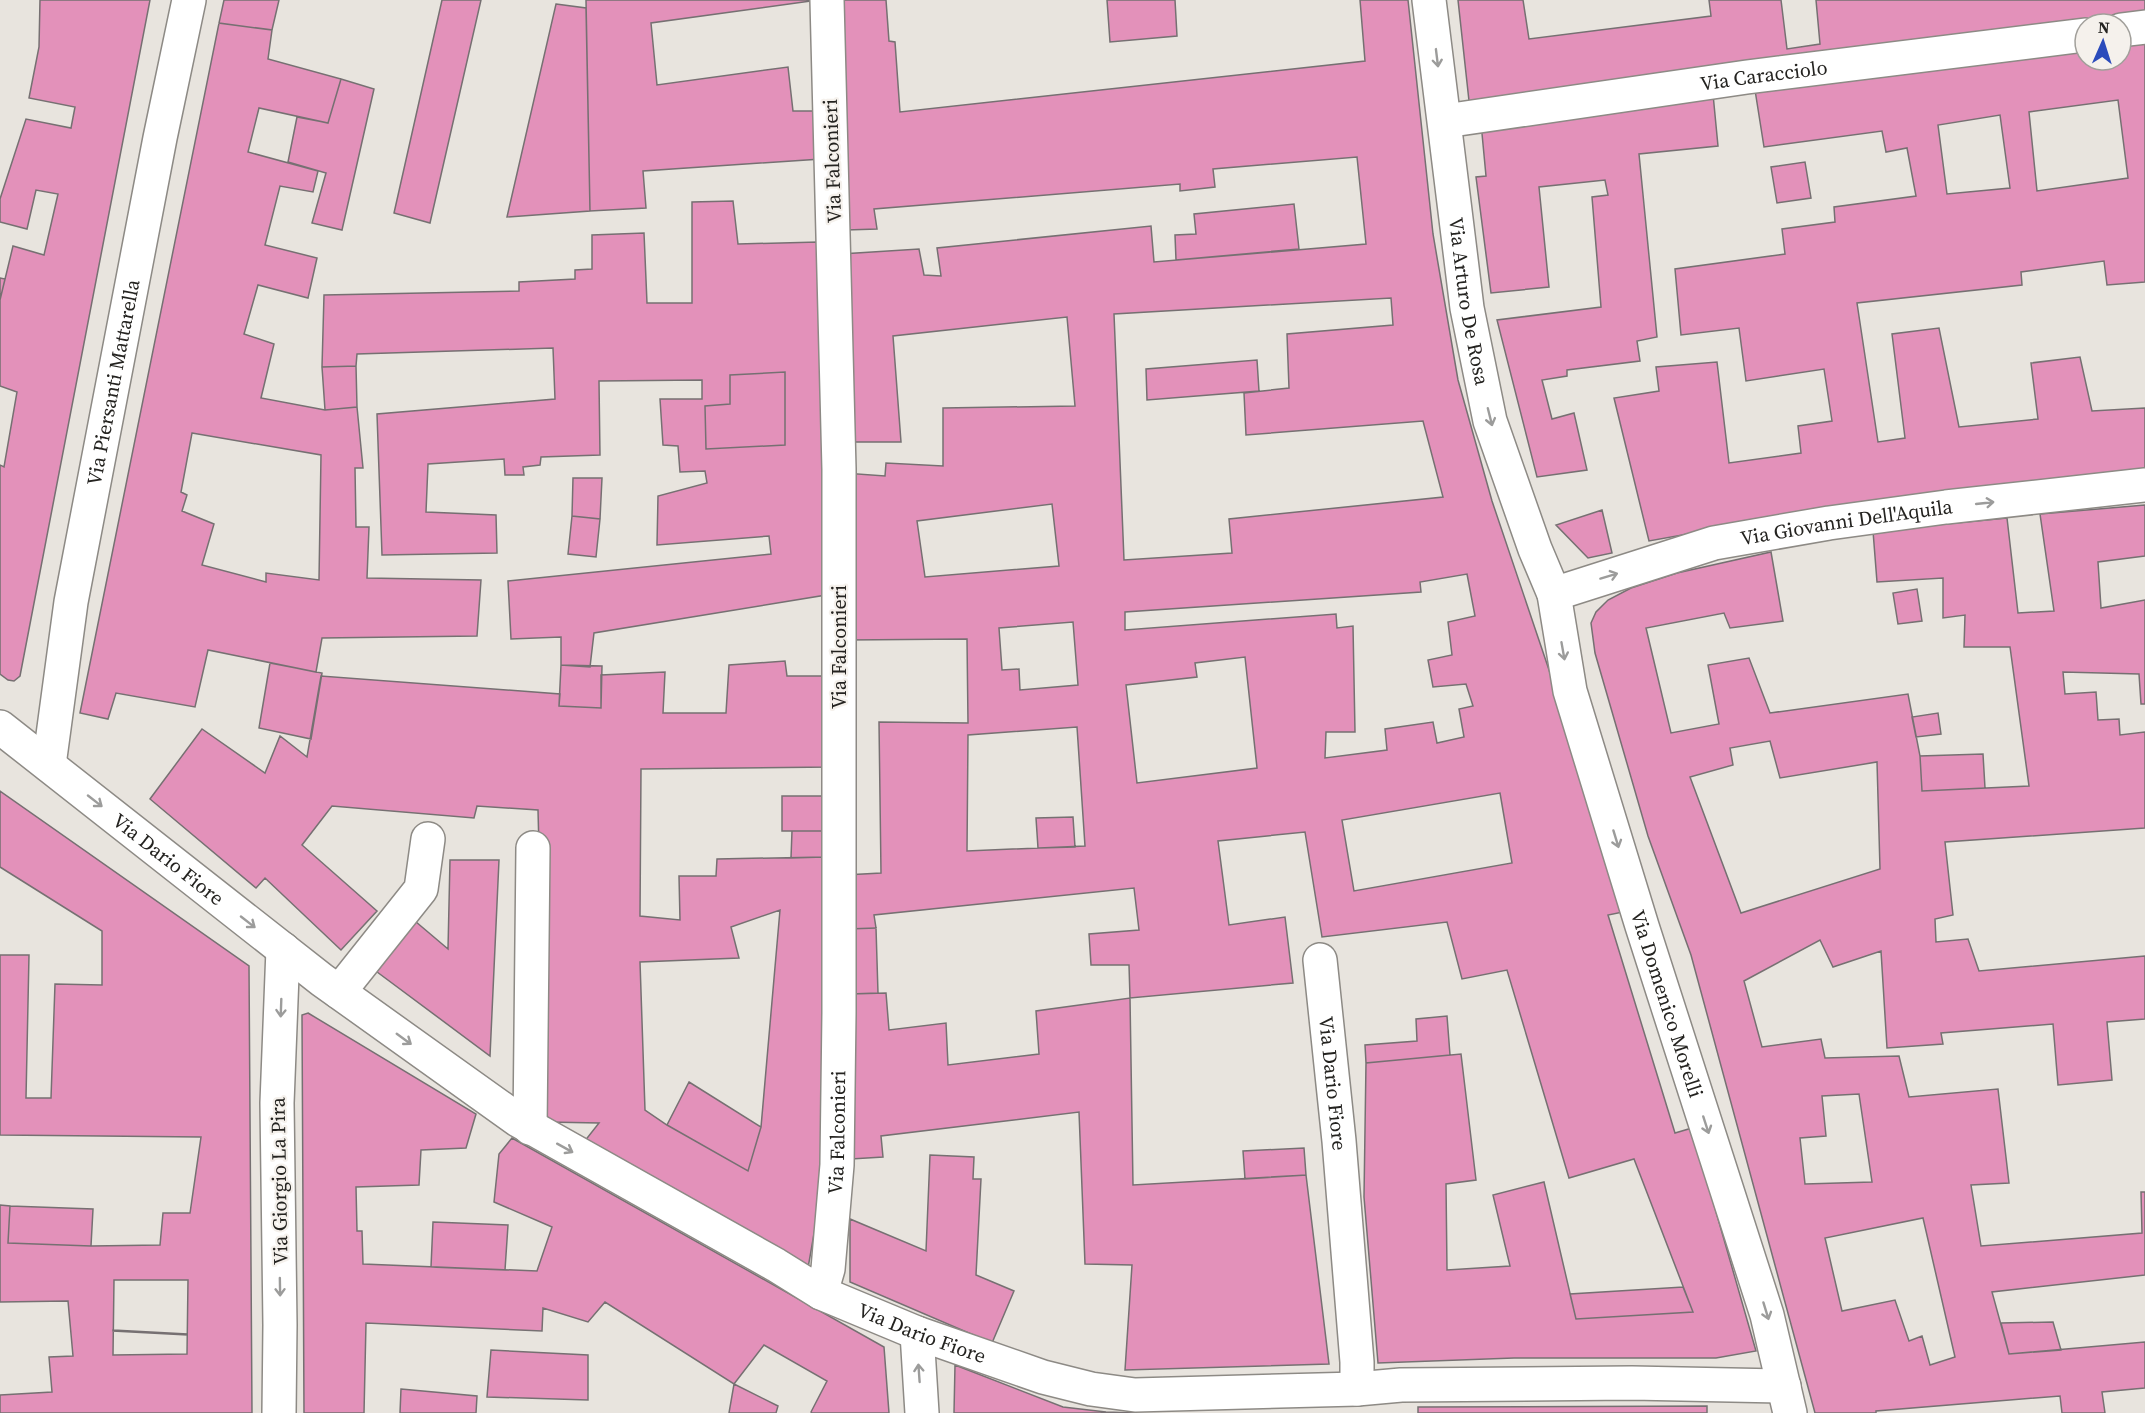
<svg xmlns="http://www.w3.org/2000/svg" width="2145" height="1413" viewBox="0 0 2145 1413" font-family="'Source Serif 4',serif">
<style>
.building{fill:#e391ba;stroke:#767072;stroke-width:1.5;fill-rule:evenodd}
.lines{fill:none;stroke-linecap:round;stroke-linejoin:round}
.minor-casing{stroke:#8d8a85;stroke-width:36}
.minor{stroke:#fff;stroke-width:33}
.oneway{stroke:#9c9c9b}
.labels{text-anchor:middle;stroke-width:4.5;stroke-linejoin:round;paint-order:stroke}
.street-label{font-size:20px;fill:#242320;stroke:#f5f1ec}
</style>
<rect width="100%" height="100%" fill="#e8e4de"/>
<path class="building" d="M40,0H150L20,676L14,681L8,680L0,674V465L4,467L17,392L0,386V300L13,246L44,255L58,194L36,190L27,229L0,222V199L26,119L71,128L75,107L29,98L39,47Z
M224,0H279L272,30L219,23Z
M442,0H481L430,223L394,213Z
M586,0H818L651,23L657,85L788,67L793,111H819L821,159L643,171L646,208L590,211Z
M841,0H886L889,41L895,42L900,112L1365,61L1360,0H1408L1433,234L1458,380L1492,501L1572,738L1623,912L1608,915L1675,1133L1692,1128L1756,1351L1716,1358H1514L1378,1363L1364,1197L1366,1063L1461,1054L1476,1180L1446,1184L1447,1270L1510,1266L1493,1195L1544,1182L1576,1319L1693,1312L1634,1159L1569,1178L1507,970L1462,979L1447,922L1322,937L1305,832L1218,841L1229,925L1285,917L1293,983L1130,998L1129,965H1091L1089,934L1139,930L1134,888L874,915L876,928L847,929L845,875L881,873L879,722L968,723L967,639L846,640L844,473L885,476L886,463L943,466V408L1075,406L1067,317L893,336L901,442H845L841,254L919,249L924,275L941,276L937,248L1151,226L1154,262L1366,244L1357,157L1213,169L1215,187L1180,191V184L874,209L877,229L846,230ZM1391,298L1393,325L1287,334L1289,388L1244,393L1246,435L1423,421L1443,497L1229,519L1232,553L1124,560L1114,314ZM1052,504L1059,566L925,577L917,521ZM1467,574L1475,616L1448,622L1452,655L1428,660L1433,687L1466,684L1473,706L1459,709L1464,737L1437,743L1433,722L1385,729L1387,750L1325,758L1326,732H1355L1353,626L1337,628L1336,614L1125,630V612L1421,592L1420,582ZM1073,622L1078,685L1020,690L1019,669L1002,670L999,628ZM1245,657L1257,768L1137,783L1126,685L1197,677L1195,663ZM1077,727L1085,846L967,851L968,735ZM1500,793L1512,863L1354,891L1342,820Z
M1107,0H1175L1177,36L1110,42Z
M1458,0H1523L1529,39L1711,16L1709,0H1781L1787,49L1820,44L1816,0H2145V15L1469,101Z
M556,4L586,8L590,211L507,217Z
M219,23L272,30L268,59L341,79L328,123L259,108L248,152L318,171L313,192L280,186L265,245L317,258L308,298L258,285L244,334L274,344L261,398L325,410L357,407L363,468H355L356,527H369L367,578L481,580L477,636L322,638L316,672L208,650L195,707L116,693L108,719L80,713ZM192,433L321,455L319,580L266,573V582L202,565L214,524L182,511L187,495L181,492Z
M2145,40V282L2107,285L2104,261L2021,272L2022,285L1857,303L1878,442L1905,438L1892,334L1939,328L1959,427L2038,419L2031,363L2080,357L2092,411L2145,408V472L1878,500L1649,541L1614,398L1659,391L1656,367L1717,362L1729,463L1801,453L1798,426L1832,421L1824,369L1746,381L1739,328L1681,335L1675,269L1785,254L1782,229L1835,222L1834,207L1916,196L1907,148L1886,152L1882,131L1764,147L1755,90L2085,47V60H2121V43ZM2118,100L2128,178L2037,191L2029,112ZM2000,115L2010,188L1947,194L1938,125Z
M341,79L374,89L342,230L312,223L326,173L288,162L297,117L328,123Z
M1713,94L1718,146L1639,154L1657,337L1637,341L1640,361L1567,370V376L1542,380L1552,419L1574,413L1587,470L1537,477L1497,320L1601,307L1592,197L1608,195L1605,180L1539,187L1549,287L1491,293L1476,177L1486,176L1481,123Z
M1805,162L1811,198L1777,203L1771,167Z
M733,201L738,244L818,242L832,594L594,633L590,667L561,665V637L511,639L508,581L771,554L769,536L657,545L658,496L707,483L705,471L680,472L678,446L663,445L660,399H702V380L599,381L600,455L541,457L540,465L523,467L524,475H505L504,459L428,464L426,512L496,515L497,553L382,555L377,414L555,399L553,348L357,354L356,366L322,367L324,295L519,291V282L575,279V270L592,269V235L644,233L647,303H692V202ZM785,372V445L706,449L705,406L730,404V375Z
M1294,204L1299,249L1176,260L1175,235L1196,234L1194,214Z
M0,278L5,279L0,300Z
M1257,360L1259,391L1147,400L1146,369Z
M356,366L357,407L325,410L322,367Z
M785,372V445L706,449L705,406L730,404V375Z
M573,478H602L600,519L572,516Z
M2145,505V556L2098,562L2101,608L2145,600V704H2141L2139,674L2063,672L2065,694L2096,692L2098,720L2119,719L2120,735L2145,732V828L1945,842L1953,915L1935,919L1936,942L1968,939L1979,971L2145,956V1019L2107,1022L2112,1080L2058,1085L2053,1024L1941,1033L1943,1044L1887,1048L1881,951L1833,967L1820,940L1744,981L1762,1047L1821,1039L1825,1058L1899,1056L1909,1097L1998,1089L2009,1183L1971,1185L1981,1246L2142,1233L2141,1192H2145V1275L1992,1292L2009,1354L2145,1342V1388L2102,1392L2105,1413H2062L2060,1396L1876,1411V1413H1815L1691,955L1648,836L1595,653L1591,623L1596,612L1608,600L1631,588L1677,573L1771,552L1783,621L1730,628L1724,613L1646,628L1671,733L1719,724L1708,665L1749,658L1770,713L1908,694L1920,756L1922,791L2029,786L2010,647H1964L1965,615L1943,618V578L1877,582L1873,531L2007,518L2018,613L2054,611L2040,514ZM1770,741L1780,778L1877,762L1880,869L1741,913L1690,777L1733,765L1730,748ZM1859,1094L1872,1182L1805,1184L1800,1138L1826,1136L1822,1096ZM1923,1218L1955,1357L1930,1365L1922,1336L1909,1341L1895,1300L1842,1311L1825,1238Z
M1602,510L1612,553L1588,558L1556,525Z
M572,516L600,519L596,557L568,554Z
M1917,589L1922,621L1898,624L1893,593Z
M785,661L787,676H831V767L641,769L640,916L680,920L679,876H716L717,859L824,857V1177L808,1268L584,1142L599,1123L546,1122L538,810L477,806L474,818L332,806L302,845L377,911L341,950L265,878L256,888L150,799L202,729L265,773L280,736L307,757L321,676L560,694L559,706L601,708V675L665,672L663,713H726L729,665ZM780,910L761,1127L748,1171L667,1125L645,1110L640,962L739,958L731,927Z
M270,663L322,673L311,739L259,728Z
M561,665L602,666L601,708L559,706Z
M1938,713L1941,734L1916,737L1912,717Z
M1983,754L1985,788L1922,791L1920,756Z
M0,791L249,966L252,1413H0V1395L52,1392L49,1357L73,1356L68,1301L0,1302V1205L10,1206L8,1243L91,1246L160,1245L163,1213H190L201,1137L0,1135V955H29L26,1098H51L55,984L102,985V931L0,867ZM114,1280H188L187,1354L113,1355Z
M782,796H826V831H782Z
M1073,817L1075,847L1038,848L1036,818Z
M792,831H826L824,857L791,858Z
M450,860H499L490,1056L365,963L409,916L448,949Z
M876,928L878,993L850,994L847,929Z
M886,993L889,1030L946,1023L948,1065L1039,1054L1036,1011L1130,998L1133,1185L1306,1175L1329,1364L1125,1370L1132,1265L1085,1264L1079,1112L881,1136L883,1157L851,1159L850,994Z
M308,1013L476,1114L466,1148L421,1150L419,1185L356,1187L357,1231H362L363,1264L537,1271L552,1227L494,1202L499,1154L512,1138L884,1347L889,1413H812L811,1412L827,1381L764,1345L734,1384L605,1302L588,1322L543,1308L542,1331L366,1323L364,1413H304L302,1015Z
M1447,1016L1450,1055L1366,1063L1365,1045L1417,1041L1416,1019Z
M689,1082L761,1127L748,1171L667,1125Z
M1304,1148L1306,1175L1245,1179L1243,1151Z
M930,1155L974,1157L973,1179H981L976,1275L1014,1291L992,1343L850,1282V1219L926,1251Z
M10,1206L93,1209L91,1246L8,1243Z
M433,1222L508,1225L505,1270L431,1267Z
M1683,1287L1693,1312L1576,1319L1570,1294Z
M2053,1322L2061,1350L2009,1354L2001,1323Z
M113,1330L187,1334V1335L113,1331Z
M491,1350L588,1355V1400L487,1397Z
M955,1365L1063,1407L1106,1412L1136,1413H954Z
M734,1384L778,1406L776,1413H729Z
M401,1389L477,1396L476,1413H400Z
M1707,1406V1413H1418V1407Z"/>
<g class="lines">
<defs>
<g id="minor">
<path id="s1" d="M1429,0L1467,308L1490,421L1535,549L1554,594L1570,691L1642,926L1767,1315L1790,1413"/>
<path d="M2121,30L2145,27"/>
<path id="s2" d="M1445,121L1747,77L2085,35"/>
<path id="s3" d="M1554,594L1714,543L1829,523L1946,507L2145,485"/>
<path id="s4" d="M0,727L322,980L518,1120L776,1265L821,1293L917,1333L1043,1377L1091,1389L1135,1395L1357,1389L1401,1385L1632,1383L1784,1386"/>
<path id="s5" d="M49,765L71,602L160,138L189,0"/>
<path id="s6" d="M1320,960L1339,1141L1357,1362V1389"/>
<path d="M339,992L421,889L428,839"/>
<path d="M530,1128L533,848"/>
<path id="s7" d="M821,1293L828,1269L837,1165L839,1013V469L827,0"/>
<path d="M917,1333L922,1413"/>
<path d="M279,1413L280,1325L277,1103L283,949"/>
</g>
</defs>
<use href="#minor" class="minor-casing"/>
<use href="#minor" class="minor"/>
</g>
<defs><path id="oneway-shaft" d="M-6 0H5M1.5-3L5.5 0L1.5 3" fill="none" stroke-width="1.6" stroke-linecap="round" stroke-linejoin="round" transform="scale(1.5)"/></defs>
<g class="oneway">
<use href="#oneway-shaft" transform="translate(1437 58) rotate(83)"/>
<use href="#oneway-shaft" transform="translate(1490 417) rotate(76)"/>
<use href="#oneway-shaft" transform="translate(1985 503) rotate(-6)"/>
<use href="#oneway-shaft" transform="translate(1609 576) rotate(-17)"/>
<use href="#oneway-shaft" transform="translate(1563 651) rotate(80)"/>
<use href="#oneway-shaft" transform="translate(95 801) rotate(38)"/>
<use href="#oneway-shaft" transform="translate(1616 839) rotate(73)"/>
<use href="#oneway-shaft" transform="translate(248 922) rotate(38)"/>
<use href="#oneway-shaft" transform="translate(281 1008) rotate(92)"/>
<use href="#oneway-shaft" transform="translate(404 1039) rotate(36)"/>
<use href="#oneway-shaft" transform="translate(1706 1125) rotate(72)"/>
<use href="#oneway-shaft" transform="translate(565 1148) rotate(29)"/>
<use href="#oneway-shaft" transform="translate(280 1287) rotate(89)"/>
<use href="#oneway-shaft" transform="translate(1766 1311) rotate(73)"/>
<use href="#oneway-shaft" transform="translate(919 1373) rotate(-94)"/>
</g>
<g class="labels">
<g class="street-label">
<text dy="7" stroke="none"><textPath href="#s2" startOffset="322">Via Caracciolo</textPath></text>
<text transform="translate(832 161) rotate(-92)" y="7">Via Falconieri</text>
<text dy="7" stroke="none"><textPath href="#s1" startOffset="304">Via Arturo De Rosa</textPath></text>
<text dy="7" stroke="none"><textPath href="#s5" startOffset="388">Via Piersanti Mattarella</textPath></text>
<text dy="7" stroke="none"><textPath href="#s3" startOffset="302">Via Giovanni Dell'Aquila</textPath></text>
<text transform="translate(839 647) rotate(-90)" y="7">Via Falconieri</text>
<text dy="7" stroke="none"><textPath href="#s4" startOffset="214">Via Dario Fiore</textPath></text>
<text dy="7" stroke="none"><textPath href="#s1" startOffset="1036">Via Domenico Morelli</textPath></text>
<text dy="7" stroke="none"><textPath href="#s6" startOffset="124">Via Dario Fiore</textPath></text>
<text dy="7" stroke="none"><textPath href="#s7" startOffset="162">Via Falconieri</textPath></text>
<text transform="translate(279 1181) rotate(-91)" y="7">Via Giorgio La Pira</text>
<text dy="7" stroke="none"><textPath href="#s4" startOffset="1108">Via Dario Fiore</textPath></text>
</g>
</g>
<g transform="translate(2103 42) rotate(3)"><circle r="28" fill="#f5f1ec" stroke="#a19f9a" stroke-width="1.5"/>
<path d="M0-4.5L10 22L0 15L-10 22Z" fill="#2b4bbb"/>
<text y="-9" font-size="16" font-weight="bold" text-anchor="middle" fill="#242320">N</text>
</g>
</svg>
